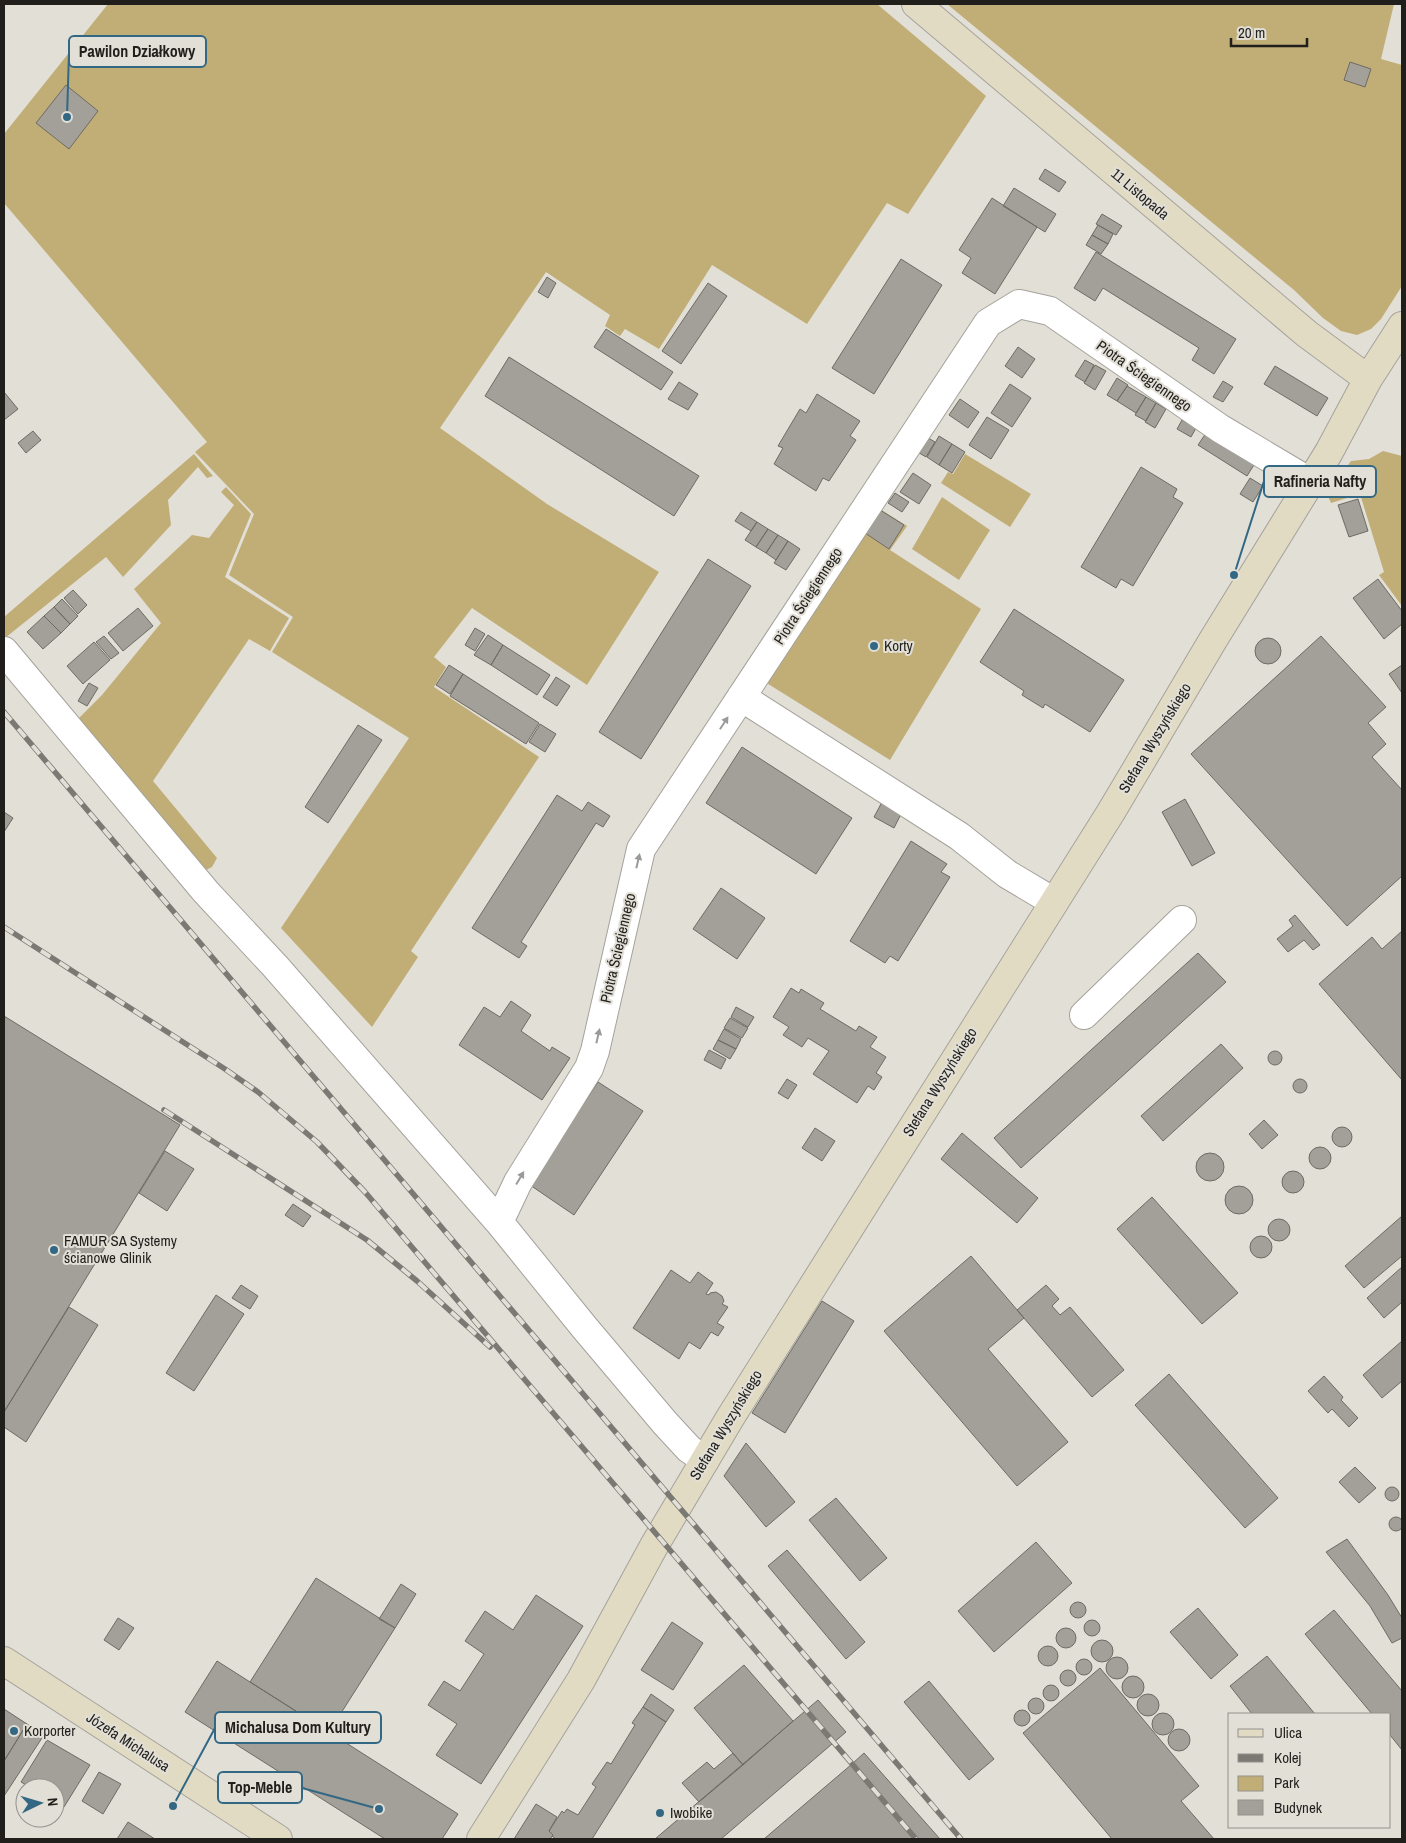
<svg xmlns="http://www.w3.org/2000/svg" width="1406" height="1843" viewBox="0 0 1406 1843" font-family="'Archivo Narrow',sans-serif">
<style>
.green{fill:#c1ad76}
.building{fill:#a2a098;stroke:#6e6b64}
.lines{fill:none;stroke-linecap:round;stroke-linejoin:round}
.street-casing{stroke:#a5a29b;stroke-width:30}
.secondary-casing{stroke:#a5a29b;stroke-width:30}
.street{stroke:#fff;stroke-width:28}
.secondary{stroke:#e2dbc4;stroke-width:28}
.rail-casing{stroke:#7b7974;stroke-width:5.5}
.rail{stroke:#e2dfd7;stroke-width:4;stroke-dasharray:11;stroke-linecap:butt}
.oneway{fill:#9b9a99}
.poi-dot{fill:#336884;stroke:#e2dfd7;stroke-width:2}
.labels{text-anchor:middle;stroke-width:4;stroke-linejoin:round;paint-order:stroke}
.street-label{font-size:15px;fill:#201f1c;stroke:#e2dfd7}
.poi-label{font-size:15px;fill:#201f1c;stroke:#e2dfd7;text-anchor:start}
.leader{fill:none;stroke:#336884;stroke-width:2}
.callout-dot{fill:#336884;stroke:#e2dfd7;stroke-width:2}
.callout{fill:#e2dfd7;stroke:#336884;stroke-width:2}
.callout-label{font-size:16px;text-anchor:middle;font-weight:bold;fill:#201f1c}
</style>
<rect width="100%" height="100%" fill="#e2dfd7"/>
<path class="green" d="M108,4H877L986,96L908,214L887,203L807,324L712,265L659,349L625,329L620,336L605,326L610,315L546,272L440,428L547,504L659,572L587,685L472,608L434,657L446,667L434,687L539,757L411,951L418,957L372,1027L281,928L409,738L272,652L293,617L229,575L254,514L195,452L207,442L4,203V134Z
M947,4H1394L1381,59L1402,65V286L1381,319L1371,329L1357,335L1341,331L1323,318L1294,290Z
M1383,451L1402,456V606L1379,575L1384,572L1360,494L1331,503L1327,494L1351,461L1369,459Z
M194,454L213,476L207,478L198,467L168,500L171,525L123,577L106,557L5,638L4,617Z
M965,454L1031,494L1010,527L941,483L948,472L953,474Z
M226,487L251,514L225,577L289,618L270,651L249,639L153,781L217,858L212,867L204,871L75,722L102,695L161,623L134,589L192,535L209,538L234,505L221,492Z
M942,497L990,530L959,580L912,549Z
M880,509L907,526L890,550L981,609L890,760L765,682Z"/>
<path class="building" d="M1350,62L1371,69L1365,87L1344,80Z
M66,85L98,111L69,149L36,123Z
M1045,169L1066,182L1059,192L1039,179Z
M1014,188L1056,214L1045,232L1003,206Z
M992,198L1037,227L995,294L962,273L971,258L959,250Z
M1102,214L1122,226L1116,235L1096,224Z
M1098,225L1113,234L1108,244L1092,235Z
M1092,235L1108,244L1101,254L1086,245Z
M1096,252L1236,339L1214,374L1192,360L1199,348L1103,288L1095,301L1074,288Z
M901,259L942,285L874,394L832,368Z
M547,277L556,283L548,298L538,292Z
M708,283L727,296L681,364L662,351Z
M606,329L673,372L661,390L594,347Z
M1018,347L1035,359L1022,378L1005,366Z
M509,357L699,476L674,516L485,396Z
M1085,360L1094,365L1085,382L1075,376Z
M1095,365L1106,371L1095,390L1084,383Z
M1275,366L1328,398L1317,416L1264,384Z
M1117,378L1128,385L1117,401L1107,395Z
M1223,381L1233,387L1223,402L1213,397Z
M679,382L698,394L688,410L668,399Z
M1010,384L1031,398L1012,427L991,413Z
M1127,386L1146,397L1136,413L1117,401Z
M4,392L18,409L4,420Z
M817,394L860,421L850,436L856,440L829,481L823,478L816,491L774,464L783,448L778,446L800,409L806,413Z
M1146,397L1156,403L1146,421L1135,415Z
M960,399L979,412L968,428L949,415Z
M1156,403L1166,409L1155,428L1145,422Z
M987,417L1009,430L991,459L969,445Z
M1182,420L1196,428L1191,437L1177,429Z
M1208,430L1257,460L1247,476L1198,445Z
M33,431L41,440L26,453L18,443Z
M925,436L935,442L926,457L916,451Z
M939,436L952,444L939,465L927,457Z
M952,444L965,452L952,473L939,465Z
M1141,467L1177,489L1173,497L1183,503L1133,586L1121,579L1116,588L1081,567Z
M913,473L931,485L919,504L900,492Z
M1250,478L1263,486L1253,502L1240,494Z
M895,493L909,502L902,512L888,503Z
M1358,499L1368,531L1349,537L1338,505Z
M880,510L904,525L889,549L865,533Z
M741,512L757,522L751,531L735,521Z
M757,522L768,529L756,547L745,540Z
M768,529L778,535L766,553L756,547Z
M778,535L788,541L776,560L766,553Z
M788,541L800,549L786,570L774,563Z
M708,559L751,586L641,759L599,732Z
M1378,579L1402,611V624L1384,639L1353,598Z
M73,590L87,605L78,614L64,598Z
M62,599L78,616L70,624L54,607Z
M54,607L70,624L61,633L44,616Z
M138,608L153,626L123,651L108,633Z
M1014,609L1124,680L1090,732L1045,704L1043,708L1022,695L1024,691L980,662Z
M44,616L61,633L43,649L27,632Z
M475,628L485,634L475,651L465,645Z
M488,635L503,645L491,665L474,655Z
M104,636L119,653L111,659L96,642Z
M1321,636L1386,707L1368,723L1386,744L1372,757L1402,790V876L1347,926L1191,754Z
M1255 651a13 13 0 1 1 26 0a13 13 0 1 1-26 0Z
M94,642L110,660L83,684L67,666Z
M503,645L550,675L537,695L491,665Z
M449,665L463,674L450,694L436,685Z
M1402,665V693L1389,674Z
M463,674L539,723L526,744L450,696Z
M556,677L570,686L557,706L543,697Z
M89,683L98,688L87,706L78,701Z
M540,724L556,734L545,752L529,742Z
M358,725L382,740L328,823L305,807Z
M742,747L852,818L816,874L706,803Z
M557,795L582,811L588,802L610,816L603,827L596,823L521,942L527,946L519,958L472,928Z
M1185,799L1215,853L1192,866L1162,812Z
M882,802L901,814L894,828L874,817Z
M4,812L13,818L4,832Z
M911,841L947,864L941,872L950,877L898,961L890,956L885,963L850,941Z
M721,888L765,918L737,959L693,929Z
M1295,915L1320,945L1313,950L1304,940L1288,952L1277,939L1293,926L1289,920Z
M1402,931V1080L1319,984L1372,937L1382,949Z
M1198,953L1226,982L1021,1168L994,1138Z
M791,988L799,993L801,989L824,1003L820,1009L856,1031L859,1026L877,1037L870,1047L886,1057L876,1073L882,1077L874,1090L868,1086L857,1103L813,1074L829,1051L808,1038L802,1047L783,1035L789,1027L773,1017Z
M511,1001L531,1015L521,1031L550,1051L552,1047L570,1058L542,1100L459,1045L484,1007L500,1017Z
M736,1007L754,1017L748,1027L731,1017Z
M4,1016L180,1125L4,1412Z
M730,1018L748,1028L742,1038L724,1028Z
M724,1029L741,1039L736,1049L718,1040Z
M718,1040L736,1049L730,1059L713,1049Z
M1221,1044L1243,1068L1163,1141L1141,1116Z
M709,1050L726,1059L721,1069L704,1060Z
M1268 1058a7 7 0 1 1 14 0a7 7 0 1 1-14 0Z
M1293 1086a7 7 0 1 1 14 0a7 7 0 1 1-14 0Z
M787,1079L797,1085L788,1099L778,1093Z
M598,1082L643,1111L574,1215L530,1185Z
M1264,1120L1278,1135L1262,1149L1249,1134Z
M1332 1137a10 10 0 1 1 20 0a10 10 0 1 1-20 0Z
M815,1128L835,1141L822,1161L802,1148Z
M962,1133L1038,1198L1017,1223L941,1159Z
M1309 1158a11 11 0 1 1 22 0a11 11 0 1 1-22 0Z
M165,1151L194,1169L167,1211L139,1193Z
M1196 1167a14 14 0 1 1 28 0a14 14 0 1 1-28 0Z
M1282 1182a11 11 0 1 1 22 0a11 11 0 1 1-22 0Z
M1225 1200a14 14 0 1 1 28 0a14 14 0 1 1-28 0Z
M1152,1197L1238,1293L1202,1324L1117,1229Z
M293,1204L311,1216L303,1227L285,1215Z
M1402,1216V1256L1364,1288L1345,1266Z
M1268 1230a11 11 0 1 1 22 0a11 11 0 1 1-22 0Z
M1250 1247a11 11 0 1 1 22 0a11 11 0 1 1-22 0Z
M971,1256L1024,1318L988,1349L1068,1442L1017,1486L884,1331Z
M1402,1267V1302L1384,1318L1367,1298Z
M671,1270L690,1283L698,1272L713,1283L706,1294L709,1295L710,1293L716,1292L722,1296L724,1301L722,1304L728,1307L717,1323L724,1327L718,1336L711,1332L700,1349L689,1342L679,1359L633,1328Z
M241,1285L258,1296L250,1309L232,1298Z
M1046,1285L1059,1299L1052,1306L1060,1315L1070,1307L1124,1370L1092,1397L1017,1310Z
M216,1295L244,1314L194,1391L166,1373Z
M822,1301L854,1321L785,1433L752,1413Z
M69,1307L98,1325L26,1442L4,1427V1412Z
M1402,1341V1381L1382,1398L1363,1375Z
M1169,1374L1278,1498L1245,1528L1135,1405Z
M1324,1376L1343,1397L1341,1400L1358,1418L1349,1427L1332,1409L1328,1413L1308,1391Z
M746,1443L795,1502L766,1527L724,1476Z
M1355,1467L1376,1488L1359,1503L1339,1482Z
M1385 1494a7 7 0 1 1 14 0a7 7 0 1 1-14 0Z
M836,1498L887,1558L860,1581L809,1520Z
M1389 1524a7 7 0 1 1 14 0a7 7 0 1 1-14 0Z
M1347,1539L1388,1595L1402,1618V1638L1392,1643L1370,1606L1326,1552Z
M1036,1542L1072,1583L994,1652L958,1611Z
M787,1550L865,1642L846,1659L768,1566Z
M316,1578L395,1628L329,1732L250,1682Z
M401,1584L416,1594L395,1628L379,1619Z
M536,1595L583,1626L481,1784L436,1755L457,1724L428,1705L444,1681L460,1691L484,1654L465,1641L485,1611L513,1630Z
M1070 1610a8 8 0 1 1 16 0a8 8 0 1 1-16 0Z
M1198,1608L1238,1655L1211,1679L1170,1632Z
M1334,1610L1402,1691V1750L1390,1735V1714H1372L1305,1634Z
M118,1618L134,1628L119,1650L104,1640Z
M1084 1628a8 8 0 1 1 16 0a8 8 0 1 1-16 0Z
M672,1622L703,1643L673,1690L641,1670Z
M1056 1638a10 10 0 1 1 20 0a10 10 0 1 1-20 0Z
M1091 1651a11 11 0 1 1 22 0a11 11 0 1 1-22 0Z
M1038 1656a10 10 0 1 1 20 0a10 10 0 1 1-20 0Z
M1267,1656L1315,1714H1252L1230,1686Z
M1106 1668a11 11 0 1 1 22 0a11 11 0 1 1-22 0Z
M1076 1667a8 8 0 1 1 16 0a8 8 0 1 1-16 0Z
M217,1661L458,1814L442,1839H385L185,1712Z
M744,1665L793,1721L743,1765L694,1708Z
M1100,1668L1199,1786L1181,1801L1214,1839H1112L1023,1733Z
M1060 1678a8 8 0 1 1 16 0a8 8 0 1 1-16 0Z
M1122 1687a11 11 0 1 1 22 0a11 11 0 1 1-22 0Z
M929,1681L994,1759L969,1780L904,1702Z
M1043 1693a8 8 0 1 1 16 0a8 8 0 1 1-16 0Z
M651,1694L674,1710L666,1722L643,1707Z
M1137 1705a11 11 0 1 1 22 0a11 11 0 1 1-22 0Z
M1028 1706a8 8 0 1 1 16 0a8 8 0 1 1-16 0Z
M818,1700L846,1732L721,1839H655Z
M643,1707L666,1722L592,1839H556L552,1836L553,1835L549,1831L562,1811L564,1813L567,1809L578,1815L596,1787L592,1784L607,1762L611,1764L635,1725L632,1723Z
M4,1709L27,1724L4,1761Z
M1014 1718a8 8 0 1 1 16 0a8 8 0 1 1-16 0Z
M1152 1724a11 11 0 1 1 22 0a11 11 0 1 1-22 0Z
M27,1724L44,1735L4,1796V1761Z
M1168 1740a11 11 0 1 1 22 0a11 11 0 1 1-22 0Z
M47,1740L90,1765L64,1807L55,1802V1788H32L21,1782Z
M733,1753L743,1765L699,1802L682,1783L707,1762L714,1769Z
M864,1753L940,1839H764L852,1764Z
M99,1772L121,1784L103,1814L82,1801Z
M536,1804L557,1817L549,1831L553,1835L550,1839H514Z
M128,1822L155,1839H117Z"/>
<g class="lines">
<defs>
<path id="street" d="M4,651L206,892L275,966L499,1222L584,1327L665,1423L689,1449L705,1460
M741,697L959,836L1007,874L1054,902
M1084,1015L1182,920
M499,1222L518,1182L589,1068L595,1051L641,849L988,323L1019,304L1050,311L1221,429L1310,482"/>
<path id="secondary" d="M916,4L1307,334L1368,379
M4,1661C95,1721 187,1779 278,1839
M481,1839L581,1680L654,1546L730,1418L1111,812L1213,640L1329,452L1368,379L1402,326"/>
</defs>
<use href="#street" class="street-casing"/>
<use href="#secondary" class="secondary-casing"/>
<use href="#street" class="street"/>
<use href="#secondary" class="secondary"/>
<defs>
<path id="rail" d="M4,712L961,1839
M4,927L225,1069L258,1092L317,1142L365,1192L916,1839
M164,1110L367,1240L417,1281L490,1347"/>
</defs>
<use href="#rail" class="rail-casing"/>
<use href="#rail" class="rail"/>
</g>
<defs><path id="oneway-solid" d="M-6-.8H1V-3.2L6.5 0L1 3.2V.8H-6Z" transform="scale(1.25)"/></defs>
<g class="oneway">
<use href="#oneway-solid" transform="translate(724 723) rotate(-57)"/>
<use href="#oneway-solid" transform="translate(638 861) rotate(-77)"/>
<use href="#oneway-solid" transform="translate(598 1036) rotate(-77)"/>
<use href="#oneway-solid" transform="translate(520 1178) rotate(-59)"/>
</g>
<g class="poi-dot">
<circle cx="874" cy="646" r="5"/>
<circle cx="54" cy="1250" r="5"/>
<circle cx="14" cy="1731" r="5"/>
<circle cx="660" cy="1813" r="5"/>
</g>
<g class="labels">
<g class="street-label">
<text transform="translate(1140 194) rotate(40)" y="5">11 Listopada</text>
<text transform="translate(1144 376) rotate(35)" y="5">Piotra Ściegiennego</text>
<text transform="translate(808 596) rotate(-57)" y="5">Piotra Ściegiennego</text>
<text transform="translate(1155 738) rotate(-59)" y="5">Stefana Wyszyńskiego</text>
<text transform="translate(618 948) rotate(-77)" y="5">Piotra Ściegiennego</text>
<text transform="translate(940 1082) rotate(-58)" y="5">Stefana Wyszyńskiego</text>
<text transform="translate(726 1425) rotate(-59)" y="5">Stefana Wyszyńskiego</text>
<text transform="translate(128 1742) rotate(33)" y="5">Józefa Michalusa</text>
</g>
<g class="poi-label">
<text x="884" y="651">Korty</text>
<text x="64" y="1246">FAMUR SA Systemy<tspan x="64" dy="17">ścianowe Glinik</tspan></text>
<text x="24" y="1736">Korporter</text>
<text x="670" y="1818">Iwobike</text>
</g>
</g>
<path class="leader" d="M67 117L69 52M1234 575L1264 481M173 1806L215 1728M379 1809L302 1788"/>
<g class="callout-dot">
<circle cx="67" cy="117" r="5"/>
<circle cx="1234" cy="575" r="5"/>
<circle cx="173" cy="1806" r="5"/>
<circle cx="379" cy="1809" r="5"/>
</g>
<g class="callout">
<rect x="69" y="36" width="137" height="31" rx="5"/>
<rect x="1264" y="466" width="112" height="31" rx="5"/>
<rect x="215" y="1712" width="166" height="31" rx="5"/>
<rect x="218" y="1772" width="84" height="31" rx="5"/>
</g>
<g class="callout-label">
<text x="137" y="57">Pawilon Działkowy</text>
<text x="1320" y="487">Rafineria Nafty</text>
<text x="298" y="1733">Michalusa Dom Kultury</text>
<text x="260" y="1793">Top-Meble</text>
</g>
<rect width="1406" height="1843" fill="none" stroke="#201f1c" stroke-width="10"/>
<rect x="1228" y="1713" width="162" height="115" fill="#e2dfd7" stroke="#94928c"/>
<rect x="1238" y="1729" width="25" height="8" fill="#e2dbc4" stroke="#94928c"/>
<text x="1274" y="1738" font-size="15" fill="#201f1c">Ulica</text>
<rect x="1238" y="1754" width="25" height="8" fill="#7b7974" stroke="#94928c"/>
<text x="1274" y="1763" font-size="15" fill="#201f1c">Kolej</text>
<rect x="1238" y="1776" width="25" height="15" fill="#c1ad76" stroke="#94928c"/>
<text x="1274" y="1788" font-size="15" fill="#201f1c">Park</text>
<rect x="1238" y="1800" width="25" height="15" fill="#a2a098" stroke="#94928c"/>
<text x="1274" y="1813" font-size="15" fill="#201f1c">Budynek</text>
<g transform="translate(40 1803) rotate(85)"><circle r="24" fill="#e2dfd7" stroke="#94928c"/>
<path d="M0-4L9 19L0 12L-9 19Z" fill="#336884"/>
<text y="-8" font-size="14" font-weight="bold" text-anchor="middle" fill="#201f1c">N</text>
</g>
<path d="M1231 38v8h76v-8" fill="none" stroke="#201f1c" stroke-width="2.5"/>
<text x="1238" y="38" font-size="15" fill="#201f1c" stroke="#e2dfd7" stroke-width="4" paint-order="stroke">20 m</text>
</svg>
